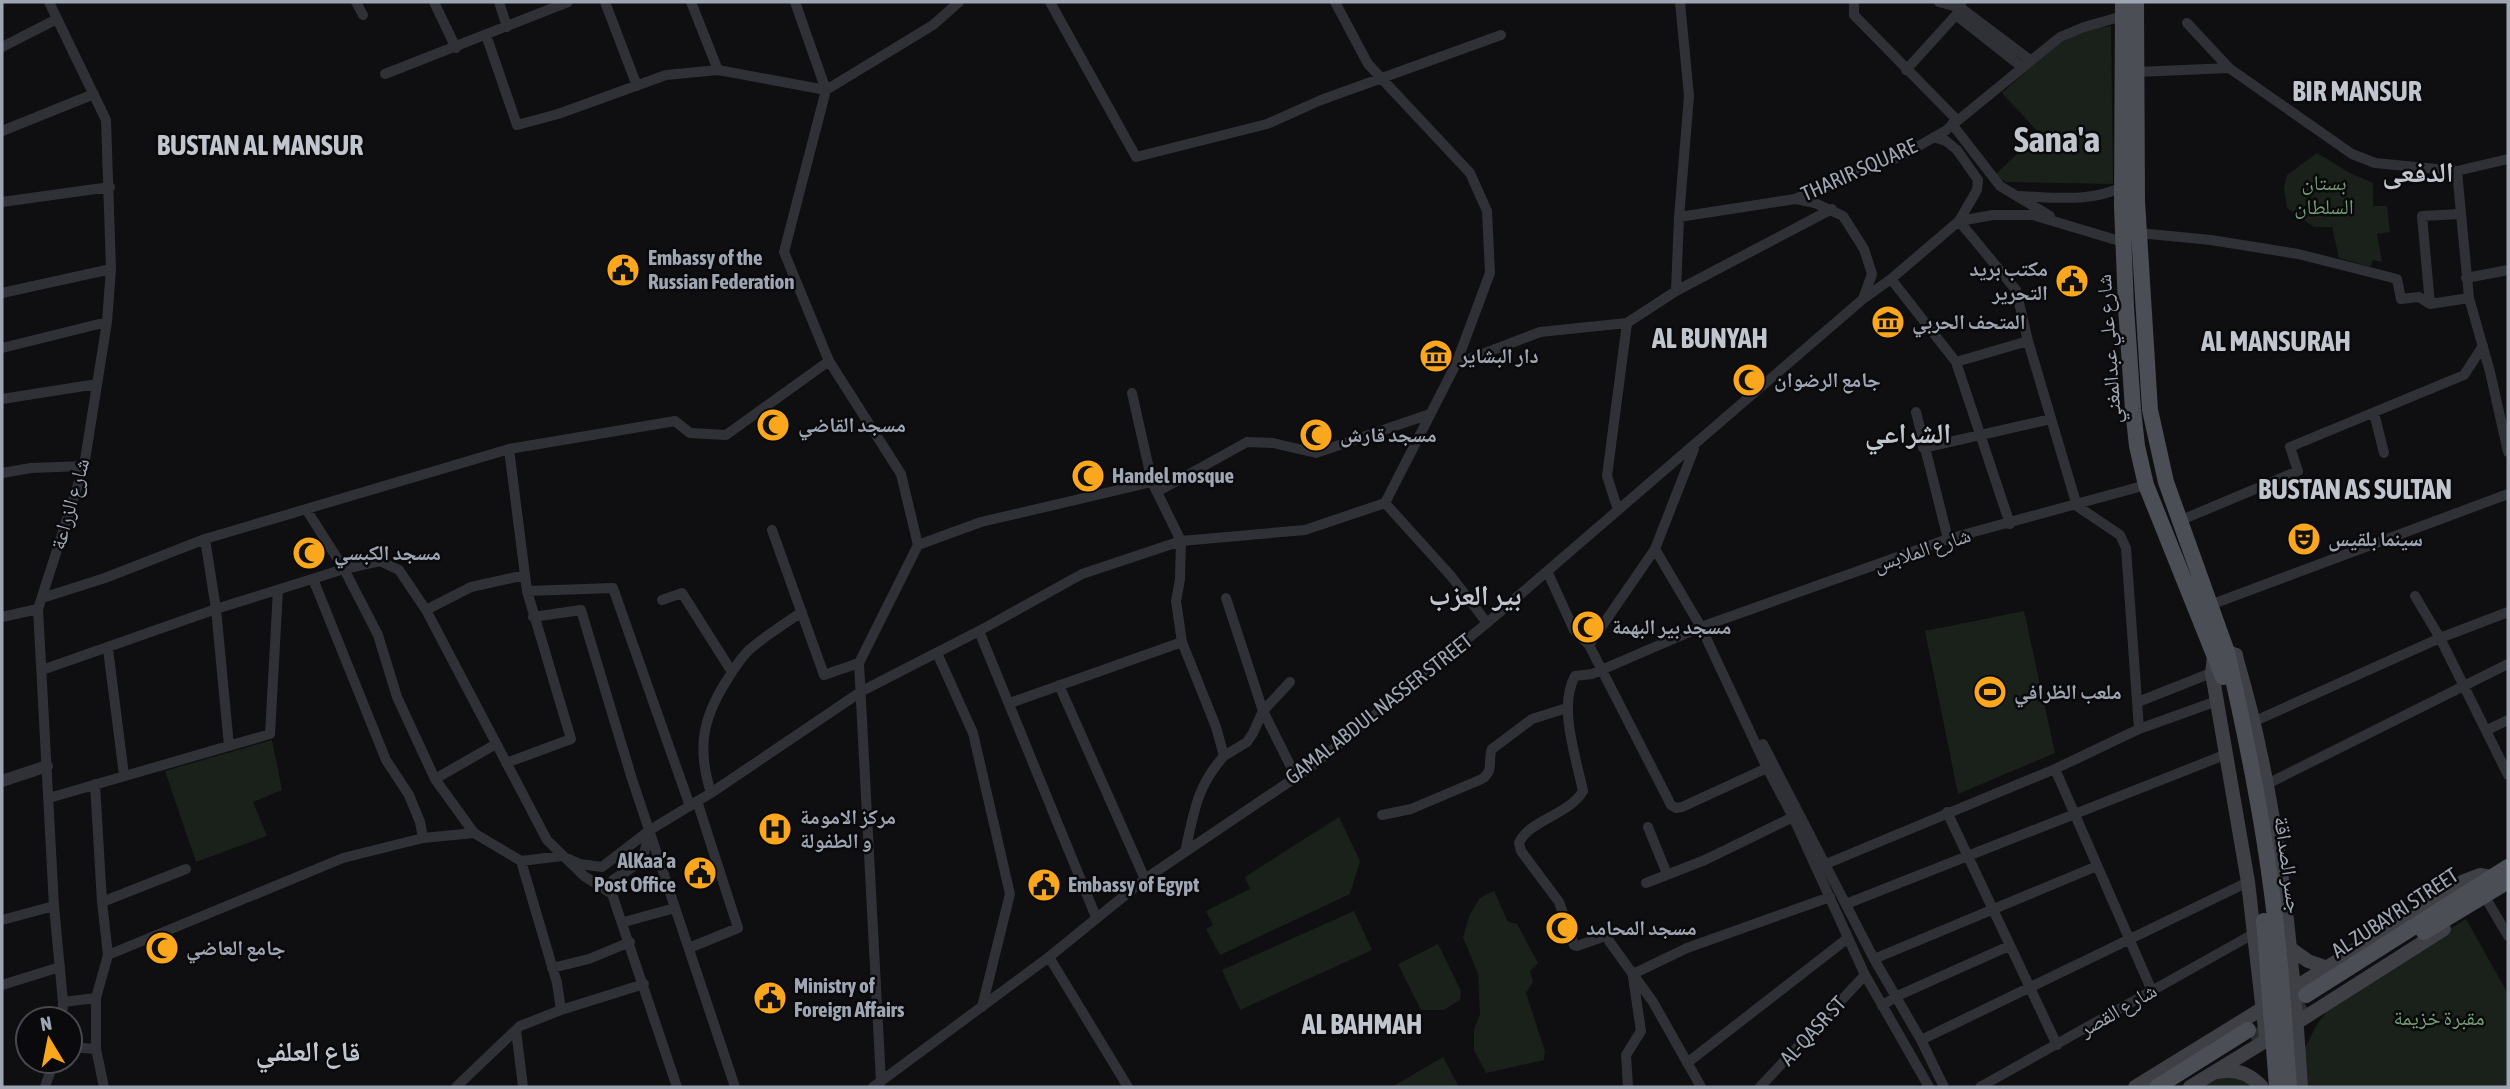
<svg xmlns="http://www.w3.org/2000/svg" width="2510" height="1089" viewBox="0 0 2510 1089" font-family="'Asap Condensed','Noto Naskh Arabic',sans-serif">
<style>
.green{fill:#1a211a}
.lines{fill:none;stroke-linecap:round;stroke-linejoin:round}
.primary-tunnel{stroke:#2c2d31;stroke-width:16;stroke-dasharray:16 8;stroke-linecap:butt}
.minor{stroke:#303136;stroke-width:10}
.tertiary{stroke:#303136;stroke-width:12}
.secondary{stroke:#3e4046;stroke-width:14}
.primary{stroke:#4c4e55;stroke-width:16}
.primary-bridge{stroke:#4c4e55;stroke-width:16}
.labels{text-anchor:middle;stroke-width:5;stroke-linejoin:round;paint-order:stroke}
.street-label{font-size:21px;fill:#9fa6b3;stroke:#0a0a0c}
.park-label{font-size:21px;fill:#759f76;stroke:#0a0a0c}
.poi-label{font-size:21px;font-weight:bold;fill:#9fa6b3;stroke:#0a0a0c;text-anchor:start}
.district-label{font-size:28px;font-weight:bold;fill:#c1c5ce;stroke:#0a0a0c}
.town-label{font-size:35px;font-weight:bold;fill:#c1c5ce;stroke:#0a0a0c}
</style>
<rect width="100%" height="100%" fill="#0f0f11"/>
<path class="green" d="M2111,26L2113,184L2006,182L1995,175L2039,133L2002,93L2059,42L2085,29Z
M2317,153L2348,172L2373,183V206H2387L2390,232L2377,234L2382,262L2373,260L2370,267L2339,258L2332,227H2314L2287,208L2284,188L2287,175Z
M2024,611L2055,753L1958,794L1925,631Z
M272,740L282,790L253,802L267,836L196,862L165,771Z
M1339,817L1360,861L1350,894L1220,955L1206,929L1213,925L1206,911L1250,889L1245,877Z
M1494,891L1508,922L1517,924L1538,963L1530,971L1533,982L1526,993L1545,1051L1544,1060L1486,1073L1474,1050V1030L1480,1014L1478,974L1463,937L1470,914L1480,898Z
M1354,911L1372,950L1240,1010L1222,970Z
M2466,919L2508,994V1087H2305L2304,1050L2317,1024L2336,1000Z
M1438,944L1461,991L1460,1000L1444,1010H1421L1398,964Z
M1443,1057L1459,1087H1392Z
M2225,1074H2239L2257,1087H2200Z"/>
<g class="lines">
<path class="primary-tunnel" d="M2252,1040L2310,1004"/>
<path class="minor" d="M49,2L106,120L111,269L107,322L84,466L38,609L54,906L63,1002L62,1019
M356,2L363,15
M434,2L456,48
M499,2L507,27
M605,2L637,86
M691,2L718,70L826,90L933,25L959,2
M795,2L826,90L784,252L829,361L901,474L918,545L859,663L881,1082
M1050,2L1136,157L1267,124L1321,100L1501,35
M1335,2L1368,64L1470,173L1487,211L1490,273L1456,364
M1854,2V15L1957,120
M1939,2L1961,8L2030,60
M1956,15L2022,67
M2187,23L2229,68L2352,154L2375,163L2457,171
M486,35L517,125L558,114L666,75L718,70
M2,47L57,19
M1906,70L1956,15L1961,8V4
M2137,72L2229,68
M385,74L568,2
M1952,124L2000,186L2050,216
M2,131L94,94
M1934,137L1946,141L1957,150L1978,180L1977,190L1959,221L2016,290L2028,341L2077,506L2120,535L2126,548L2139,729
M2508,159L2457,171L2469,298L2490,372L2508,452
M2018,196C2053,197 2090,203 2122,187
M1796,199L1815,203L1843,216L1864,249L1872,274L1863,299
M2,202L110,187
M1679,217L1795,199L1901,156L1945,131L2060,37L2084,27L2123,16
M2139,233L2211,240L2298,254L2397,279L2401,299L2419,297L2430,304L2469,298
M2466,278L2508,270
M1891,279L1956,362L2010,524
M1676,291L1679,217L1689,96L1680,2
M2,293L111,269
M2430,304L2422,216L2460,214
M2,348L107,322
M1956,362L2028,341
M1132,393L1152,482
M2,399L97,384
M1916,412L1948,539
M2374,413L2384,453
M1923,448L2051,419
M2,473L31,468L84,466
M1157,492L1247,442L1273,443L1316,453L1430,414
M1385,503L1451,576L1487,623
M306,509L344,569L378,635L397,697L435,779L474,833L521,861L562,856L580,864L602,867L650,830L711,793L862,691L979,631L1082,574L1181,541L1305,530L1385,503L1456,364L1540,332L1627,323L1676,291L1832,209
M1618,510L1607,476L1627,323
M2179,521L2298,471L2290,447L2464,375L2483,346
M772,530L824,675L859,663
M205,539L216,609L229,746
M918,545L981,522L1152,482L1181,541L1180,579L1176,601L1182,642L1216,727L1224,756C1196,787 1194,813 1185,852
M1655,549L1701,627L1767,768L1793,817L1865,975L1929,1087
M1547,571L1574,630L1589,645L1671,805L1676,808L1682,807L1767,768
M313,579L386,760L409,795L420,822L423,838
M527,591L613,588L690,806
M2415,596L2440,638L2508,775
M42,598L105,578L205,539L509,449L675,421L690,433L726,435L829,361
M1226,598L1263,711L1296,777
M662,600L682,593L732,672
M2210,605L2508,494
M426,610L471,587L525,575
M2,617L38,609
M533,617L581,610L632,779L735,1087
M979,631L1096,917
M1589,645L1655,549L1694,449
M108,649L124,775
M937,653L973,733L1010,894L982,1007
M42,670L216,609L344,569L380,561L399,570L426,610L547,840L584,876L612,894
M1059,685L1145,879
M2138,702L2216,671
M1010,703L1182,642
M2255,721L2440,638L2508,612
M2487,730L2508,720
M1763,744L1874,959L1921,1040L1944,1087
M1224,756L1247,742L1253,733L1263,711L1290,682
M506,763L571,739L527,591L509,449
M2055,769L2152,991
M435,779L496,744
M95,784L102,902L108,955
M2267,784L2508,664
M711,793C697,749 702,719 727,680C733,670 740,659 749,650C765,636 784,624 802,612
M49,798L270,734L278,590
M1947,812L2057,1045
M1382,815L1411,809L1482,779C1495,770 1487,761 1492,749L1532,719L1567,708
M1648,827L1667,874
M650,831L642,861L613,880L612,894L677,1087
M521,861L557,983L561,1010
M1826,864L2055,769L2139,729L2217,701
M1646,883L1705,860L1793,817
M102,902L186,869
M2488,902L2508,936
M1846,904L2227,754
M2,920L54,906
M624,922L675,908
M689,948L738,928L697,801
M1049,957L1128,1087
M1874,959L2097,866
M552,968L589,959L630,942
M1633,974L1687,948L1830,897
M2,985L60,967
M96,998V1049L104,1087
M63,1002L96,998L108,955L343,858L423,838L474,833
M1882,1006L1895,997L2009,946
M516,1030L523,1087
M1921,1040L2248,882
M70,1047L96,1049
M1687,1063L1848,938
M45,1087L54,1061
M456,1087L520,1026L561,1010L644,984
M873,1087L1049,957L1145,879L1311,767L1487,623L1863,299L1891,279L1959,221L1993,215H2033L2123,242
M1628,1087L1626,1055L1641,1031L1633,977
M1701,1087L1653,1002L1609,941L1608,935L1577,946L1574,945L1559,902L1521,851L1519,843C1529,820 1569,815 1583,791C1576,757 1558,707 1575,676L1592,674L1701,627L1948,539L2146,485
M1760,1087L1865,975
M1980,1087L2255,933"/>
<path class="tertiary" d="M2,781L47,766"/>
<path class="secondary" d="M2227,652L2236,655L2237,660C2278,799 2292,943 2301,1087
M2214,656L2212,673L2248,882L2266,1038
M2291,949L2308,961L2325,967
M2288,992L2464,881L2480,875L2491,877
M2293,1025L2444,929
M2218,1072C2236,1068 2250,1074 2262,1087
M2135,1087L2268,1005
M2190,1087L2275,1035"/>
<path class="primary" d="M2123,2L2122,206L2126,307L2133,409L2137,446L2146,485L2223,677
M2136,2L2137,201L2150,410L2166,482L2227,652
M2424,932L2508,881
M2306,995L2508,867
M2157,1087L2248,1030"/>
<path class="primary-bridge" d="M2227,652C2244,727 2260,803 2270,879C2280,948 2284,1018 2289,1087
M2264,921L2277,1087"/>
</g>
<defs>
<symbol id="civic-disc" viewBox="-11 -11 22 22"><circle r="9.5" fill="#fba71d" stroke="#0a0a0c"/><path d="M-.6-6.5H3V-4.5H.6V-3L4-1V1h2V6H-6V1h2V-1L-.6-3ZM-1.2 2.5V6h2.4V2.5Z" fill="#111"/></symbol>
<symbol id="museum-disc" viewBox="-11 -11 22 22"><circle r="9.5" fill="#fba71d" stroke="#0a0a0c"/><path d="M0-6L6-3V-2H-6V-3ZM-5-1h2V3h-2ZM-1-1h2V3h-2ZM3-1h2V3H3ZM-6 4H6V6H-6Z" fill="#111"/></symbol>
<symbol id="mosque-disc" viewBox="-11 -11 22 22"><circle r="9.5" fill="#fba71d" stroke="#0a0a0c"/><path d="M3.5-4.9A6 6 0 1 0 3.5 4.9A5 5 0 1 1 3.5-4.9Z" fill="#111"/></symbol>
<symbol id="theatre-disc" viewBox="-11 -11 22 22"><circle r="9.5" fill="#fba71d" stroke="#0a0a0c"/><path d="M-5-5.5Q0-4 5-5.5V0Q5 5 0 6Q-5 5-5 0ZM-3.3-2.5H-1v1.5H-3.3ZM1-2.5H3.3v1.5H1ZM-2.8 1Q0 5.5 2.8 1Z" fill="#111"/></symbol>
<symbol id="stadium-disc" viewBox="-11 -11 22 22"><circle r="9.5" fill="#fba71d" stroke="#0a0a0c"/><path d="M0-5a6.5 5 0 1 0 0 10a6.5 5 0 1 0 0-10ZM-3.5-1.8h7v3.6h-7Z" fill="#111"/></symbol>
<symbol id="hospital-disc" viewBox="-11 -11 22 22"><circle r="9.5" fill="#fba71d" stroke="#0a0a0c"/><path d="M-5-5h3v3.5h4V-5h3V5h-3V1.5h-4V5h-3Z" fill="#111"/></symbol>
</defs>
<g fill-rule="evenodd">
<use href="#civic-disc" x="604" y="251" width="38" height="38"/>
<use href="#civic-disc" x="2053" y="262" width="38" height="38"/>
<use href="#museum-disc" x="1869" y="303" width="38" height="38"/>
<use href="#museum-disc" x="1417" y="337" width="38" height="38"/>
<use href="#mosque-disc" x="1730" y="361" width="38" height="38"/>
<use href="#mosque-disc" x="754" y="406" width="38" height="38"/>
<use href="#mosque-disc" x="1297" y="416" width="38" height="38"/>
<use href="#mosque-disc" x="1069" y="457" width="38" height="38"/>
<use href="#theatre-disc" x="2285" y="520" width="38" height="38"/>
<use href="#mosque-disc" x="290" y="534" width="38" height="38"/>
<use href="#mosque-disc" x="1569" y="608" width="38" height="38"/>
<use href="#stadium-disc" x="1971" y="673" width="38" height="38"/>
<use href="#hospital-disc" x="756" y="810" width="38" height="38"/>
<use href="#civic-disc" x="681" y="854" width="38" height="38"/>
<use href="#civic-disc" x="1025" y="866" width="38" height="38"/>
<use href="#mosque-disc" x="1543" y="909" width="38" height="38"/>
<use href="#mosque-disc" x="143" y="929" width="38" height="38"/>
<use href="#civic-disc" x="751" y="979" width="38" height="38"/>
</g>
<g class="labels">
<g class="street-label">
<text transform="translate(1859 170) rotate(-24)" y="7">THARIR SQUARE</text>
<text transform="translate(2109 349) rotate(-94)" y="7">شارع علي عبدالمغني</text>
<text transform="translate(70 504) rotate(-74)" y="7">شارع الزراعة</text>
<text transform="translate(1922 550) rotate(-18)" y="7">شارع الملابس</text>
<text transform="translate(1379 709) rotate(-38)" y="7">GAMAL ABDUL NASSER STREET</text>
<text transform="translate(2288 865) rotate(82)" y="7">جسر الصداقة</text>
<text transform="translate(2395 913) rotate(-33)" y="7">AL ZUBAYRI STREET</text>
<text transform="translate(2118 1010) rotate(-30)" y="7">شارع القصر</text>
<text transform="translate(1813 1031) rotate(-47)" y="7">AL-QASR ST</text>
</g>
<g class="park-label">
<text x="2324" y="190">بستان<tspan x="2324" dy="24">السلطان</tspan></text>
<text x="2439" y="1025">مقبرة خزيمة</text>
</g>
<g class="poi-label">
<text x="648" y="265">Embassy of the<tspan x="648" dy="24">Russian Federation</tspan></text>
<text x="2048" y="276" text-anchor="end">مكتب بريد<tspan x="2048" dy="24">التحرير</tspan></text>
<text x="1912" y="329">المتحف الحربي</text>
<text x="1460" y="363">دار البشاير</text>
<text x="1774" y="387">جامع الرضوان</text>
<text x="798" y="432">مسجد القاضي</text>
<text x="1340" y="442">مسجد قارش</text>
<text x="1112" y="483">Handel mosque</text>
<text x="2328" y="546">سينما بلقيس</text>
<text x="334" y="560">مسجد الكبسي</text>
<text x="1612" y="634">مسجد بير البهمة</text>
<text x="2014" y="699">ملعب الظرافي</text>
<text x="800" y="824">مركز الامومة<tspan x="800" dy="24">و الطفولة</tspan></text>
<text x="676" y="868" text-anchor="end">AlKaa’a<tspan x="676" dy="24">Post Office</tspan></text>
<text x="1068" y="892">Embassy of Egypt</text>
<text x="1586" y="935">مسجد المحامد</text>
<text x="186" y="955">جامع العاضي</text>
<text x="794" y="993">Ministry of<tspan x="794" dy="24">Foreign Affairs</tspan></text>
</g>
<g class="district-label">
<text x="2357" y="101">BIR MANSUR</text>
<text x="260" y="155">BUSTAN AL MANSUR</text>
<text x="2418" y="182">الدفعى</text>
<text x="1710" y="348">AL BUNYAH</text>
<text x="2276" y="351">AL MANSURAH</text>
<text x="1908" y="443">الشراعي</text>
<text x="2355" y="499">BUSTAN AS SULTAN</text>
<text x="1475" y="605">بير العزب</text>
<text x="1362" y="1034">AL BAHMAH</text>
<text x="308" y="1061">قاع العلفي</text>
</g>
<g class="town-label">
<text x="2057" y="152">Sana'a</text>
</g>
</g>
<rect width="2510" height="1089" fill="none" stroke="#9fa6b3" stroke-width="7"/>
<g transform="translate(49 1040) rotate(350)"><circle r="33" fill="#0a0a0c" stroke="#46484f" stroke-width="2"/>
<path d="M0-5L12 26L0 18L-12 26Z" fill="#fba71d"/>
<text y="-10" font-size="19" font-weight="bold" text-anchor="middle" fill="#9fa6b3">N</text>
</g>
</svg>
